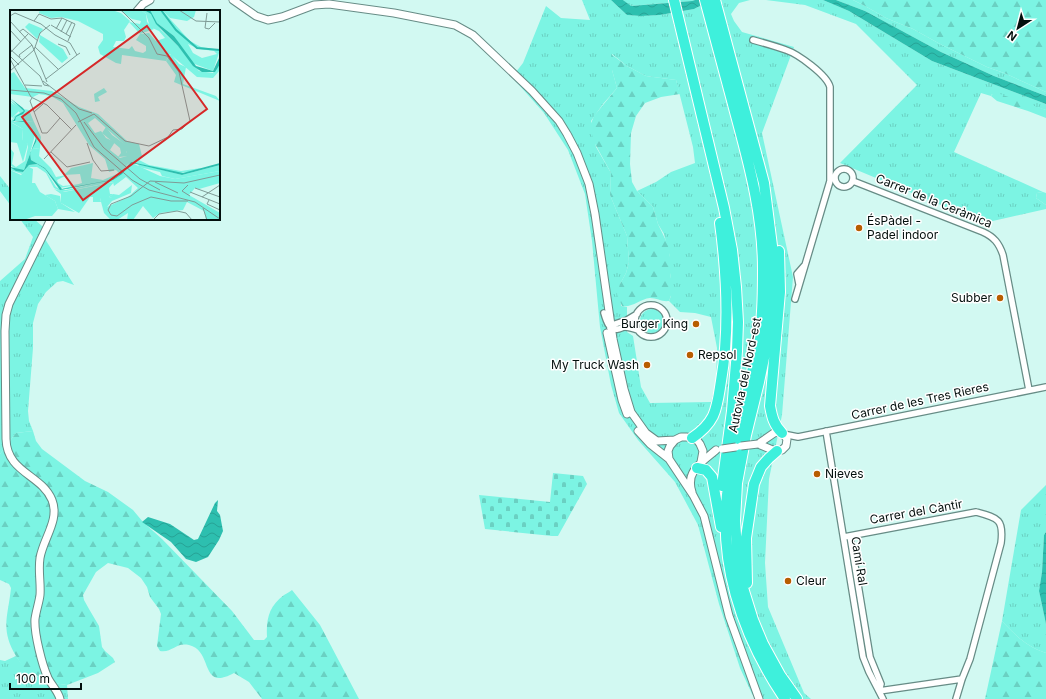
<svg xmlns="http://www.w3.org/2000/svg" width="1046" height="699" viewBox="0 0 1046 699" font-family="Inter,sans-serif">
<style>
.grass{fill:url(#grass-tufts);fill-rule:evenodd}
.forest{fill:url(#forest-firs)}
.cemetery{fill:url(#cemetery-stones)}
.water{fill:url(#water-waves)}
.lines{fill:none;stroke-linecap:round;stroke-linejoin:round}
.street-casing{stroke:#678c86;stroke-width:8}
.secondary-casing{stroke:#678c86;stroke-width:9}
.highway-casing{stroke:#fff;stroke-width:12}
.street{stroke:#fff;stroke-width:5.5}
.secondary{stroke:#fff;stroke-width:7}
.highway{stroke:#3ef0dc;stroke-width:10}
.secondary-bridge-casing{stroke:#678c86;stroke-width:9;stroke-linecap:butt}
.secondary-bridge{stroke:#fff;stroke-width:7}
.poi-dot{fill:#b85d00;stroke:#fff;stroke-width:1.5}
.labels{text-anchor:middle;stroke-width:3;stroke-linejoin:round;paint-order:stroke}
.street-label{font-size:12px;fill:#030f0d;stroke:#fff}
.poi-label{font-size:12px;fill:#030f0d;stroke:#fff;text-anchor:start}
.inset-river{fill:none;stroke:#2dbfaf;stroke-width:2}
.inset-road{fill:none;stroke:#7f9b96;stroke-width:1}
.view{fill:#d62828;fill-opacity:0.15;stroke:#d62828;stroke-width:2}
.inset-edge{fill:none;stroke:#030f0d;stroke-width:2}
</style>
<defs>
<pattern id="grass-tufts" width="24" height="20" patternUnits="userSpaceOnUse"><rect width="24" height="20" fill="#7cf4e3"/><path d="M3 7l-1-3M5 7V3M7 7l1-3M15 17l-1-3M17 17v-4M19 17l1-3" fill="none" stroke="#6ad0c2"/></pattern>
<pattern id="forest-firs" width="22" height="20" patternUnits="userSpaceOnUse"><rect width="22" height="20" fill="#7cf4e3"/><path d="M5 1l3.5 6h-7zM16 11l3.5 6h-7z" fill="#6ad0c2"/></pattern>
<pattern id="cemetery-stones" width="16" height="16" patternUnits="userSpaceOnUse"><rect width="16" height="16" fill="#7cf4e3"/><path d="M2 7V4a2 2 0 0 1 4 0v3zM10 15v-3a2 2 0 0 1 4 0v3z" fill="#6ad0c2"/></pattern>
<pattern id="water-waves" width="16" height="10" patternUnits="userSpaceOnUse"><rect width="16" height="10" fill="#2dbfaf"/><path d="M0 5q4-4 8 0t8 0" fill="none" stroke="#26a395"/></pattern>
</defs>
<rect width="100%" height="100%" fill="#d2f9f2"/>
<path class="grass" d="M582,0H611L627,15L641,16L660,15L694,9L711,0H823L849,11L932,61L1046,104V110L992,94L991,96L981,93L954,152L1043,192L1037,193L1036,198L1046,205V209L984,223L840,163L917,85L856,24L805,5L766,0H750L739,3L731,14L734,21L742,32L794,47L762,133L793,277L782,415L769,479L765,563L768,607L804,693L811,699H757L752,694L740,668L719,604L698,525L675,482L638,440L619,413L611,385L600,327L592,241L585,194L568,150L544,113L512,77L523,63L546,6L561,18L590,20ZM612,54L627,66L646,76L676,80L693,147L695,163L671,172L656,182L637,191L653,207L658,224L664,234L670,257V273L671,279V296L669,301L680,312L695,313L711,317L717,348L716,383L711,402L650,403L641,387L633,336L627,332V307L621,306L620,284L626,273L629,262L627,236L610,195L611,173L596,147L591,121L603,104L617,88L612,70Z
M623,0H695L692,1L630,6Z
M836,0H853L865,6L886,18L913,29L940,44L987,67L1004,73L1046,92V96L994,76L941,52L865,11Z
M0,176L11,190V206L0,191Z
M20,219H34L50,233L45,239L74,285L63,281L57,282L46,292L38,304L33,323V348L28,411L29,421L33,431L16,433L0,454V281L25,259L33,237Z
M640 321a12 12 0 1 1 24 0a12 12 0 1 1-24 0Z
M1046,485V532L1044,535L1042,572L1039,591L1046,624V653C1026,646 1016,636 1002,621L1021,510Z
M16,656L30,676L34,674L46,682L67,685L68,699H0V660L5,661Z"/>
<path class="forest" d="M853,0H1046V92L1004,73L987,67L940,44L913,29L886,18L865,6Z
M611,54L627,66L646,76L676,80L680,94L661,97L645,103L636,116L631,133L630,164L632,182L637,191L653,207L658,224L668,245L670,257V273L673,290L669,301C662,302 657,298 650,298C640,299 632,308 622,306L617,294L620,284L626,273L629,262L627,236L610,195L611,173L594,142L590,126L594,116L617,88L612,70Z
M994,92L1046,110V118L1028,111L997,101L991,96Z
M1043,192L1046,193V205L1036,198L1037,193Z
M33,431L36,441L42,449L85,481L108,492L133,510L143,522L162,539L232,611L254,640H264L267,637C266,619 269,606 284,595C287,593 290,592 292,590L320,625L359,699H262L249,682L234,673C199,692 214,651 189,645C175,642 173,653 160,651L157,646L161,614L159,609L150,597L147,587L141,578L128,568L108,563L96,572L83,595L84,600L89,609L99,626L102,647L105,651L113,658L115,662L98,673L67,685L46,682L35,674L31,677C24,671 21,663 16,656C0,629 8,617 11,588L9,584L0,580V454L16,433Z
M1002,621C1016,636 1026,646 1046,653V699H985Z"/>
<path class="cemetery" d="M553,473L583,476L587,484L558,536H552L485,529L479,495L550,502Z"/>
<path class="water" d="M611,0H623L631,6L692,1L695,0H711L694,9L660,15L641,16L627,15Z
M823,0H836L865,11L941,52L994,76L1046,96V104L932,61L849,11Z
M218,500L217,511L220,515L223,531L219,540L208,557L196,562L186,559L171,542L142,522L148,517L170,524L194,540L198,539L215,503Z
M1046,532V624L1039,591L1042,572L1044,535Z"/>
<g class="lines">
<defs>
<path id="street" d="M753,40C764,43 775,46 786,50C798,54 827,75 830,87V181L795,299
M835 178a9 9 0 1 1 18 0a9 9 0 1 1-18 0Z
M853,181L983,232C994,237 999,243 1003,255L1029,390
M799,284L797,274L804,266
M635 321a16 16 0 1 1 32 0a16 16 0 1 1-32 0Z
M604,313C606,320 609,331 618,329C620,329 622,327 625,327C629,327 634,329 638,330
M610,328L612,325L627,320L637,314
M826,431L863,657L869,672L883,699
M783,434L798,437L1046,387
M850,536L870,657L881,684L879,691L962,679
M844,537L976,512C998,518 1004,519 1001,543L970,659L962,679L956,699"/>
<path id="secondary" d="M233,0L256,16L268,20L282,17L314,5L329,4L394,13L455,25L473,35L532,91L559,121L567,134L577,153L589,184L595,214L613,339L624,389L631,412L646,433L657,441L675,440L681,437H687L697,440L700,444L703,451L701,462
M137,11L143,4L150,0
M51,219L9,304L6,315L5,331L6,439C7,473 41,474 52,500C60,520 43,539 40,558C38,571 41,583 40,595C39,603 36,611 35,619C34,633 42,665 48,678C52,686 58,691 60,699
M607,333L622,400L627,414
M638,431L650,444L669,459
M778,432L783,434L787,439L786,446L782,450L775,451L758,444L774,433Z
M675,440L670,446L668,451L669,459L693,495L704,516L729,616L759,699
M692,492C685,471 702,462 716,450"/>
<path id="highway" d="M674,0L724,208L732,250L736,287L738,322L737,351L732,411L722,486
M705,0C716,41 727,82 738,123C751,171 763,219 763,269C763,287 763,306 761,323C754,376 737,427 729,480C716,558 741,634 785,699
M715,0L764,183L772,246V288L770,329L759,382L746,435L737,483L735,521L739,575L753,620L763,644L780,675L797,699
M779,251L780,292L770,406C772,417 774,425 782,433
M692,438C701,432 708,426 713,416C718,405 719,393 721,381C730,329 727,275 720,223
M697,468L706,470L712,477L721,527
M747,583L746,538L754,484L761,467L769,458L777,451"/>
</defs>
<use href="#street" class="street-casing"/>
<use href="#secondary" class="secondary-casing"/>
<use href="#highway" class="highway-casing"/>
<use href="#street" class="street"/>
<use href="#secondary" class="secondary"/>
<use href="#highway" class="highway"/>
<defs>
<path id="secondary-bridge" d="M741,446L758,444
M722,449L736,447"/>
</defs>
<use href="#secondary-bridge" class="secondary-bridge-casing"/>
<use href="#secondary-bridge" class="secondary-bridge"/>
</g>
<g class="poi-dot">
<circle cx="859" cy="228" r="4"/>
<circle cx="1000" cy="298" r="4"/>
<circle cx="696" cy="324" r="4"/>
<circle cx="690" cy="355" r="4"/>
<circle cx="647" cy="365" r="4"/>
<circle cx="817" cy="474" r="4"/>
<circle cx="788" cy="581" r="4"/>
</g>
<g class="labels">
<g class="street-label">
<text transform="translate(934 201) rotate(22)" y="4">Carrer de la Ceràmica</text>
<text transform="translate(745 375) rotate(-78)" y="4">Autovia del Nord-est</text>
<text transform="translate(920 401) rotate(-12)" y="4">Carrer de les Tres Rieres</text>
<text transform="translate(916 512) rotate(-10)" y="4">Carrer del Càntir</text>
<text transform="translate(859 561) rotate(81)" y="4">Camí Ral</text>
</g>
<g class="poi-label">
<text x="867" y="225">ÉsPàdel -<tspan x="867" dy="14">Padel indoor</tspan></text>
<text x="992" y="302" text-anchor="end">Subber</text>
<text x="688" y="328" text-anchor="end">Burger King</text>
<text x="698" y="359">Repsol</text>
<text x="639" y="369" text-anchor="end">My Truck Wash</text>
<text x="825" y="478">Nieves</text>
<text x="796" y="585">Cleur</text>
</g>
</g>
<g transform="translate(10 10)">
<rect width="210" height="210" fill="#d2f9f2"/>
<path d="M109,0H131L136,4L137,12L144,19L130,24L119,12L130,14L131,11L122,9ZM152,0H186L184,7L177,11L160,8ZM30,25L53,39L58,48L52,53L29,32ZM161,44L169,54L176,57L173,74L206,86L210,91L164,72L166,65L156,51ZM4,62L15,78L42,81L69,97L88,104L117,131L129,134L132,146L127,149L139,155L171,161L191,158L183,162L167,163L121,152L117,155L112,163L122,153L150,166L165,169L210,161V173L189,179L185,178L179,185L210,203V210H196L194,201L177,192L173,200L150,203L143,208L133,196L123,210H117L118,203L107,210H101L94,203L90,188H102L99,187L103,184L109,185L122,175L121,183L102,191L97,197L118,187L128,178L116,167L104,176L103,172L52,182L44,178L36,163L27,157H20L12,164L0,160V157L13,162L19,155L27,154L35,159L46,177L50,179L56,180L100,170L58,179H52L72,173L70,164L54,165L61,158L83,153L81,168L93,170L109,163L106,160L99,162L95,149L79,135L53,93L41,86L29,84L23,87L0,84V64ZM85,108L115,135L117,146L110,148L100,140L105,132L96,128L91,121L85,123L78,113ZM0,105L2,113L13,119L12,130L18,134L13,152L7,133L0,132ZM15,112H24L31,127L30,138L22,139L26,132L24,121ZM41,184L50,186L51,193L65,202L48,199L45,191L35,185Z" fill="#7cf4e3" fill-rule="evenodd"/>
<path d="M30,0H102L111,3L120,11L114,20L116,27L114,31H106L103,37L119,39L122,36L125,41L133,43L136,41V36L126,30L130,24L139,23L146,31L155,28L149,21L140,17L136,4L131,0H134L141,4L151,20L168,36L189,61L203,63L210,48V60L203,68L187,67L160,44L156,51L112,45L111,54L106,53L90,44L88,37L93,30V24L68,11L51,7L41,8L29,3ZM138,0H152L180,31L191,37L210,40L203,61L182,53L164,26L147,13ZM178,34L189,39L204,41L207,44L192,48L183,43ZM0,90L13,99L19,100L24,112L4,111L6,107L12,105H9L3,109L4,112H14L25,125L20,143L22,139L30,138L29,146L41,158L46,167L57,165L47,170L48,173L53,176L71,174L50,178L35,158L21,150L20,144L14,160L9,161L0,155V138L4,143L2,154L6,157L15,151L18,137V134L12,132L13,119L1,112L4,106L10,103ZM96,117L102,125L116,135V142L120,146L108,147L111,143L110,138L92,123ZM128,154L172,165L210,155V161L165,169L152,166L150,162L129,157ZM19,157L23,159L22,173H25L30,182L45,191L48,199L42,206H25L14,210H0V160L11,165ZM104,172L99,178L100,184H103L99,187L103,188H90L91,192H83V187H80L69,203L51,193V184L44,179L54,182Z" fill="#7cf4e3" fill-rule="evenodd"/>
<path d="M94,78L97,82L88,87L90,91L85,92L84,84Z" fill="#7cf4e3"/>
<path d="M0,92L10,100L2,108L0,104Z" fill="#7cf4e3"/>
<path d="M19,13L33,19L27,29L15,17Z" fill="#7cf4e3"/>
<path d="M134,0H140L147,13L164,26L186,56L203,61L210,46V54L205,62H192L183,56L168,36L146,14L141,4ZM0,88L13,98L15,101L13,104L6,107L5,111H14L22,119L27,126L26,132L20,143L21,150L35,158L52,179L101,170L108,166L121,152L173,163L210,153V155L172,165L122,153L112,164L103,170L50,180L35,159L27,154L19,155L13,162L6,161L0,157L14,160L26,128L14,112L3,111L6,106L14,101Z" fill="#2dbfaf"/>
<path class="inset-river" d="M151,0L166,20L187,38L210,40"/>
<path class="inset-road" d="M169,0L186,11L210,12M197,3L195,18L199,19L205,13M0,6L5,3L31,14L45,25L60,33L67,45L70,43M0,11L22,35L37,72M24,11L29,4L41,9L52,8L65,14L58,31M41,15L61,27M46,19L52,8M0,20L11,32M9,22L13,19L28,31M51,22L57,10M56,24L62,12M48,34L56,37L60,45M25,37L48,59M0,39L30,66L34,75L39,76M0,43L18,24M0,46L9,55M10,47L9,45L22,35M0,49L21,87L37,95L62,120M0,61L24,40L30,23L40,15M36,69L67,45M33,71L69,99L82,103M15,75L32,76M0,80L34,83L51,89L66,103L84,137L122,170L139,180L185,192L210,209M22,88L20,91L32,123H37L50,108M24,102L33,94M68,112L84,104L115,131L139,136L158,127L163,120L172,119L180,111L169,62L157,46L147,44L139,28L111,0M74,112L93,137L130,169L150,180M77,133L83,150L91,161L104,160M41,142L57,157L80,152M34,149L66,115M145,172L168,183M178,175L172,181L180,186M185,178L210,187M180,182L210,194M192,187L210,175M199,190L197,194L210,200M178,191H161L141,187L122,195L107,206L101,205L98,200L101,194L121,186L140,171L174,173L210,165M193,198L197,210M143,210L149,204L167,201L176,203L182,210"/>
<path class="view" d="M137,16L197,99L73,190L12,107Z"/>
<rect width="210" height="210" class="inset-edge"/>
</g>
<g transform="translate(1018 28) rotate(216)" stroke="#ffffff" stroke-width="3" paint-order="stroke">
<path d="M0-3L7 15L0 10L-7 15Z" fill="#030f0d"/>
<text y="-6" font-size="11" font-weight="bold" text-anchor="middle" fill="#030f0d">N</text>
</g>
<path d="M10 683v6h71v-6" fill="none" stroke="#030f0d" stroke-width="2"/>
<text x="16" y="683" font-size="12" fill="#030f0d" stroke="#ffffff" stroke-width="3" paint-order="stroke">100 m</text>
</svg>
